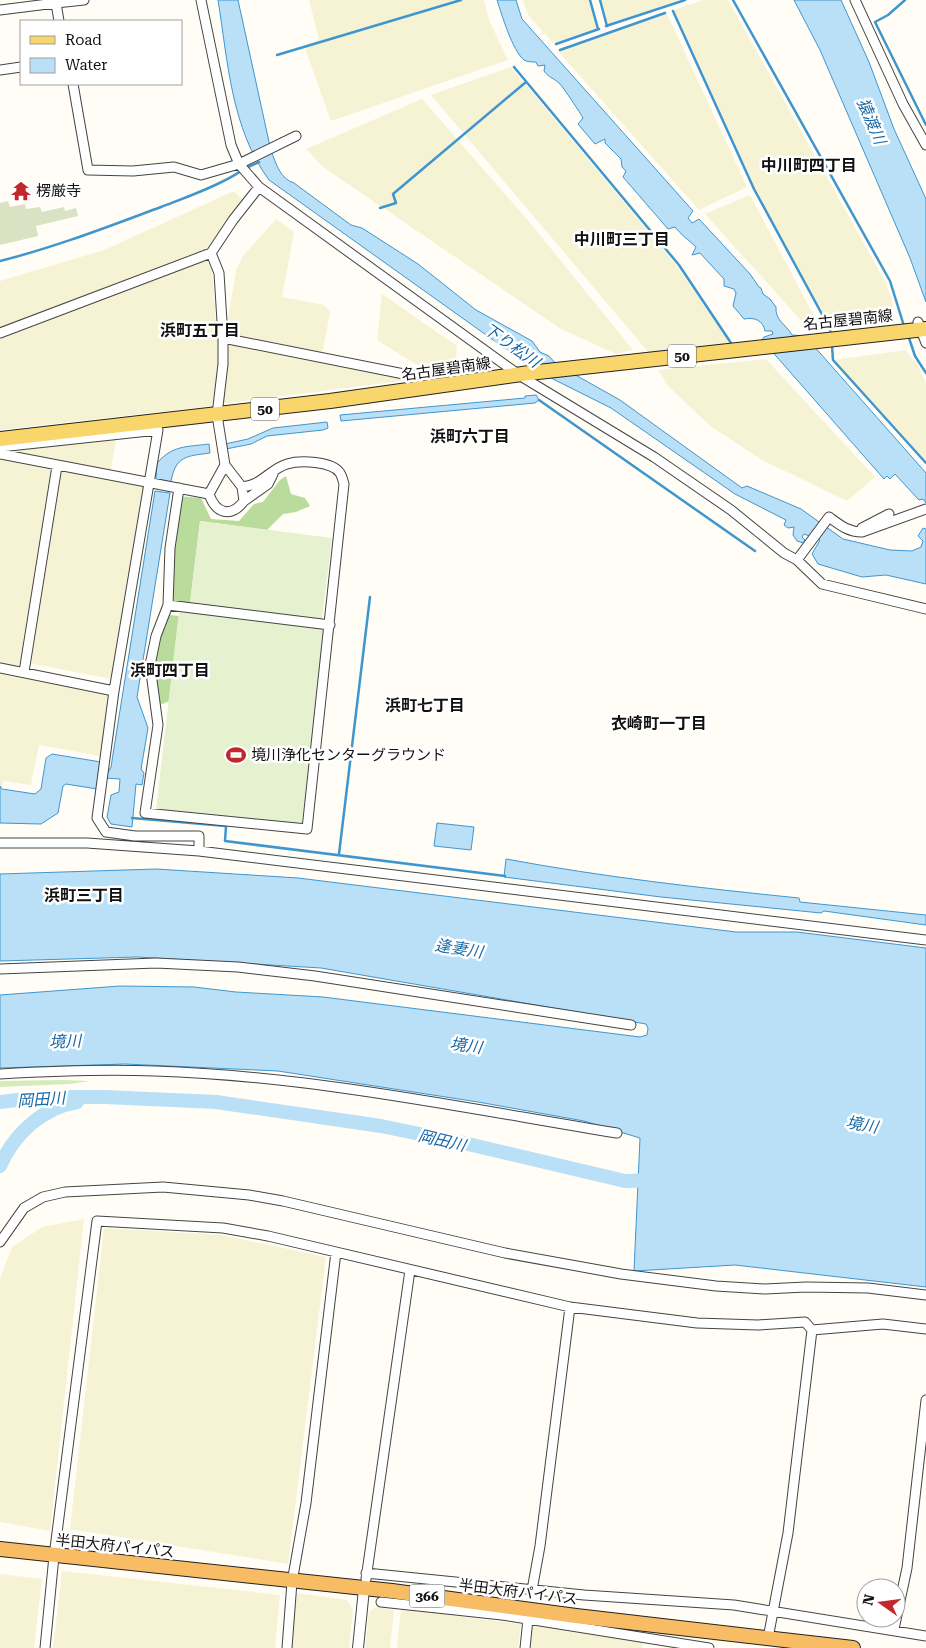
<svg xmlns="http://www.w3.org/2000/svg" width="926" height="1648" viewBox="0 0 926 1648" font-family="'Roboto Serif','Noto Sans JP',serif">
<style>
.farmland{fill:#f6f3d4}
.green{fill:#d5ebbd}
.forest{fill:#b9dc9c}
.cemetery{fill:#d9e3c4}
.pitch{fill:#e6f2cf}
.water{fill:#b9e0f7;stroke:#3f96cf}
.lines{fill:none;stroke-linecap:round;stroke-linejoin:round}
.stream{stroke:#3f96cf;stroke-width:2.5}
.river{stroke:#b9e0f7;stroke-width:14}
.minor-casing{stroke:#444;stroke-width:11}
.tertiary-casing{stroke:#444;stroke-width:12}
.primary-casing{stroke:#222;stroke-width:16}
.trunk-casing{stroke:#222;stroke-width:16}
.minor{stroke:#fff;stroke-width:9}
.tertiary{stroke:#fff;stroke-width:10}
.primary{stroke:#f9d66b;stroke-width:14}
.trunk{stroke:#f7bc64;stroke-width:14}
.labels{text-anchor:middle;stroke-width:5;stroke-linejoin:round;paint-order:stroke}
.shield{fill:#fff;stroke:#585858;stroke-width:1}
.shield-label{font-size:14px;font-weight:bold;fill:#111}
.poi-label{font-size:15px;fill:#111;stroke:#fff;text-anchor:start}
.street-label{font-size:15px;fill:#111;stroke:#fff}
.water-label{font-size:16px;font-style:italic;fill:#1768a6;stroke:#fff}
.neighbourhood-label{font-size:16px;font-weight:bold;fill:#111;stroke:#fff}
</style>
<rect width="100%" height="100%" fill="#fffdf5"/>
<path class="farmland" d="M309,0H484L489,20L508,60L331,121L304,46L319,39Z
M523,0H589L597,28L553,43L528,15Z
M601,0H679L608,24Z
M703,0H728L886,283L893,303L892,321L831,328L755,189L674,10Z
M667,14L747,187L699,210L558,51Z
M511,67L677,266L731,344L650,354L431,95Z
M422,99L531,224L633,350L616,354L561,329L323,167L306,149Z
M234,191L243,200L207,253L0,329V281L104,250Z
M750,195L813,314L816,330L807,327L705,214Z
M276,219L294,232L282,297L324,305L330,312L322,356L225,335L236,271L243,256Z
M206,259L212,269L219,364L212,406L0,430V338Z
M382,294L457,346L455,375L428,380L422,368L377,340Z
M226,341L417,379L221,404Z
M905,350L917,364L926,383V461L834,360Z
M766,359L875,477L847,501L762,460L709,425L668,386L658,370Z
M116,439L110,474L6,451Z
M0,457L52,468L22,670L0,665Z
M58,468L146,485L111,679L29,663Z
M0,670L111,691L100,756L39,745L31,785L3,781L2,788L0,785Z
M84,1219L50,1531L0,1522V1278L12,1247L42,1227Z
M104,1228L222,1235L326,1257L288,1564L70,1529Z
M62,1571L280,1595L275,1648H53Z
M0,1574L42,1579L34,1648H0Z
M297,1593L347,1600L353,1610L349,1648H290Z
M376,1607L394,1610L390,1648H365L369,1612Z
M401,1609L521,1624L518,1648H397Z
M531,1621L643,1640L642,1648H528Z"/>
<path class="green" d="M62,1080L90,1081L70,1084L0,1087V1081Z"/>
<path class="forest" d="M286,476L291,494L305,498L310,506L296,512L283,514L267,530L200,521L190,603L168,602L178,496L201,498L211,519L239,521L254,504L263,502L280,480Z
M170,615L179,616L169,701L163,704L155,702L150,665L165,617Z"/>
<path class="cemetery" d="M8,201L10,207L25,204L26,209L40,207L42,212L64,207L65,211L76,208L78,216L36,226L38,236L0,245V203Z"/>
<path class="pitch" d="M200,521L332,538L322,619L190,603Z
M179,611L325,628L302,826L156,810Z"/>
<path class="water" d="M218,0H238L271,151C276,163 280,179 294,183L351,225L362,228L418,264L476,310L532,341L540,352L549,356L556,364L620,400L742,488L747,486L801,509L843,539L890,550L912,551L921,547L923,541L918,536L923,528L926,529V584L886,575L862,577L818,564L812,554L820,540L804,534L802,537L805,540L803,543L797,541L793,535L794,527L788,528L784,525L786,520L735,494L611,408L549,377L534,364L525,351L518,347H503L269,180C231,128 228,62 218,0Z
M497,0H516L522,19L693,211L688,218L692,223L699,219L750,274L759,287L761,288L763,294L770,299L776,307C775,321 786,324 792,335L805,336L926,473V503L923,499L919,500L895,474L890,479L887,476L884,479L762,340L764,337L773,334L772,331H765C763,320 754,317 744,319L733,306L736,293L734,289L724,286V279L700,253L692,255L696,247C689,240 681,235 675,227L668,229L623,177L626,171L622,167L621,159L605,143V139L595,144L578,124L583,118C581,114 563,87 560,84C554,78 549,78 544,71L545,65L538,66L536,62C531,62 528,62 524,60C512,50 502,15 497,0Z
M794,0H841L869,62L894,129L926,199V302L910,258L820,50Z
M536,395L539,400L535,403L341,421L340,415L525,398V396Z
M327,422L328,428L323,430L267,436L251,444L226,449L225,444L248,439L273,428Z
M209,444L210,453C187,456 175,456 171,482L156,479L157,463C173,445 186,447 209,444Z
M155,491L170,493L137,697L148,728L141,769L144,773L142,785L136,784L132,827L111,824L107,817L111,795L119,792L120,779L105,778L111,767Z
M52,754L101,762L97,789L66,784L63,786L58,813L41,824L0,823V786L2,789L35,794L41,789L46,758Z
M437,823L474,827L471,850L434,846Z
M506,859C603,877 700,888 799,898L800,902L926,915V925L824,911L821,913L661,897L504,877Z
M156,869L298,878L736,932H797L926,948V1287L735,1265L634,1271L640,1138L584,1121L478,1102L278,1071L125,1064L0,1068V995L120,986L194,987L236,992L323,997L640,1037L647,1035L648,1028L646,1024L321,968L137,957L0,961V874Z"/>
<g class="lines">
<path class="stream" d="M590,0L598,29
M600,0L607,26
M733,0L890,281L904,326
M905,0L888,15L875,22L926,125
M673,11L754,189L830,329L831,335
M606,26L685,0
M556,44L599,29
M560,50L665,13
M277,55L461,0
M514,67L679,265L731,343
M246,168L259,162
M380,208L396,203L393,194L526,82
M0,261C56,247 107,227 161,207C184,198 221,185 241,171
M908,335L915,356L926,373
M832,345L833,360L926,463
M539,400L755,551
M132,818L226,826L225,841L505,876
M339,854L370,597"/>
<path class="river" d="M500,337L546,369
M0,1102L42,1097H105L216,1102L381,1126L468,1144L625,1181L655,1180
M0,1166C14,1134 42,1108 77,1102"/>
<defs>
<path id="minor" d="M201,0L231,145L239,164L259,187L519,375L654,457L731,510L784,553L797,560L822,584L926,609
M855,0L903,104L926,145
M56,3L84,0
M0,10L56,3L59,21
M0,70L21,67
M73,84L88,170L133,171L174,167L201,175L239,164L296,136
M918,322L926,343
M0,333L211,253L233,220L259,187
M223,338L419,377
M0,447L158,430L114,691L0,668
M0,454L209,494C216,514 231,518 244,501L242,487L225,465L217,415L223,364V338L219,273L211,253
M179,488L170,548L168,605L330,625
M209,494L225,465
M244,501L268,484L273,474
M862,528L889,514
M797,560L829,517C840,525 848,532 862,532L926,509
M168,605L156,636L150,665L158,725L145,813L307,829L344,484C343,481 342,476 340,473C332,461 300,460 287,464C270,469 261,486 242,487
M24,672L57,466
M114,691L97,818L106,832L135,836H199V851
M0,843H87L199,851L926,940
M0,969L156,963L238,967L315,976L631,1025
M0,1074C52,1071 104,1069 155,1071C311,1076 464,1108 617,1133
M0,1242L24,1208L43,1197L65,1192L163,1187L249,1195L283,1201L505,1253L621,1274L716,1286L765,1289L806,1287L868,1288L926,1295
M812,1330L883,1324L926,1329
M366,1573L584,1595L734,1605L926,1636
M366,1579L410,1270
M532,1590L540,1546L570,1307
M381,1602L502,1615L709,1648
M894,1629L907,1568L926,1400
M769,1633L788,1533L812,1330
M45,1648L54,1556L97,1221L223,1228L268,1236L570,1307L697,1323L758,1325L805,1322L812,1330
M287,1648L292,1582L306,1503L336,1252
M525,1648L528,1619"/>
<path id="tertiary" d="M358,1648L364,1589"/>
<path id="primary" d="M0,439L330,401L529,373L926,329"/>
<path id="trunk" d="M0,1549L392,1591L576,1616L853,1648"/>
</defs>
<use href="#minor" class="minor-casing"/>
<use href="#tertiary" class="tertiary-casing"/>
<use href="#primary" class="primary-casing"/>
<use href="#trunk" class="trunk-casing"/>
<use href="#minor" class="minor"/>
<use href="#tertiary" class="tertiary"/>
<use href="#primary" class="primary"/>
<use href="#trunk" class="trunk"/>
</g>
<defs>
<symbol id="temple-bare" viewBox="-9 -9 18 18"><path d="M0-6L5-2H3V0L6.5 2.5H4V6H1.5V3h-3V6H-4V2.5H-6.5L-3 0V-2H-5Z" fill="#c4262e" stroke="#fff" stroke-width="2.5" paint-order="stroke"/></symbol>
<symbol id="stadium-bare" viewBox="-9 -9 18 18"><path d="M0-5a6.5 5 0 1 0 0 10a6.5 5 0 1 0 0-10ZM-3.5-1.8h7v3.6h-7Z" fill="#c4262e" stroke="#fff" stroke-width="2.5" paint-order="stroke"/></symbol>
</defs>
<g fill-rule="evenodd">
<use href="#temple-bare" x="7" y="177" width="28" height="28"/>
<use href="#stadium-bare" x="222" y="741" width="28" height="28"/>
</g>
<g class="labels">
<g class="shield">
<rect x="668" y="344.5" width="28" height="23" rx="4"/>
<rect x="251" y="397.5" width="28" height="23" rx="4"/>
<rect x="409.5" y="1584.5" width="35" height="23" rx="4"/>
</g>
<g class="shield-label">
<text x="682" y="361">50</text>
<text x="265" y="414">50</text>
<text x="427" y="1601">366</text>
</g>
<g class="poi-label">
<text x="36" y="196">楞厳寺</text>
<text x="251" y="760">境川浄化センターグラウンド</text>
</g>
<g class="street-label">
<text transform="translate(848 320) rotate(-6)" y="5">名古屋碧南線</text>
<text transform="translate(446 369) rotate(-8)" y="5">名古屋碧南線</text>
<text transform="translate(115 1546) rotate(6)" y="5">半田大府パイパス</text>
<text transform="translate(518 1592) rotate(7)" y="5">半田大府パイパス</text>
</g>
<g class="water-label">
<text transform="translate(872 121) rotate(67)" y="6">猿渡川</text>
<text transform="translate(512 345) rotate(35)" y="6">下り松川</text>
<text transform="translate(459 948) rotate(9)" y="6">逢妻川</text>
<text transform="translate(65 1041) rotate(-2)" y="6">境川</text>
<text transform="translate(466 1045) rotate(8)" y="6">境川</text>
<text transform="translate(41 1099) rotate(-4)" y="6">岡田川</text>
<text transform="translate(862 1124) rotate(10)" y="6">境川</text>
<text transform="translate(442 1140) rotate(13)" y="6">岡田川</text>
</g>
<g class="neighbourhood-label">
<text x="809" y="171">中川町四丁目</text>
<text x="622" y="245">中川町三丁目</text>
<text x="200" y="336">浜町五丁目</text>
<text x="470" y="442">浜町六丁目</text>
<text x="170" y="676">浜町四丁目</text>
<text x="425" y="711">浜町七丁目</text>
<text x="659" y="729">衣崎町一丁目</text>
<text x="84" y="901">浜町三丁目</text>
</g>
</g>
<rect x="20" y="20" width="162" height="65" fill="#ffffff" stroke="#a0a0a0"/>
<rect x="30" y="36" width="25" height="8" fill="#f9d66b" stroke="#a0a0a0"/>
<text x="65" y="45" font-size="15" fill="#111111">Road</text>
<rect x="30" y="58" width="25" height="15" fill="#b9e0f7" stroke="#a0a0a0"/>
<text x="65" y="70" font-size="15" fill="#111111">Water</text>
<g transform="translate(881 1603) rotate(284)"><circle r="24" fill="#ffffff" stroke="#a0a0a0"/>
<path d="M0-4L9 19L0 12L-9 19Z" fill="#c4262e"/>
<text y="-8" font-size="14" font-weight="bold" text-anchor="middle" fill="#111111">N</text>
</g>
</svg>
